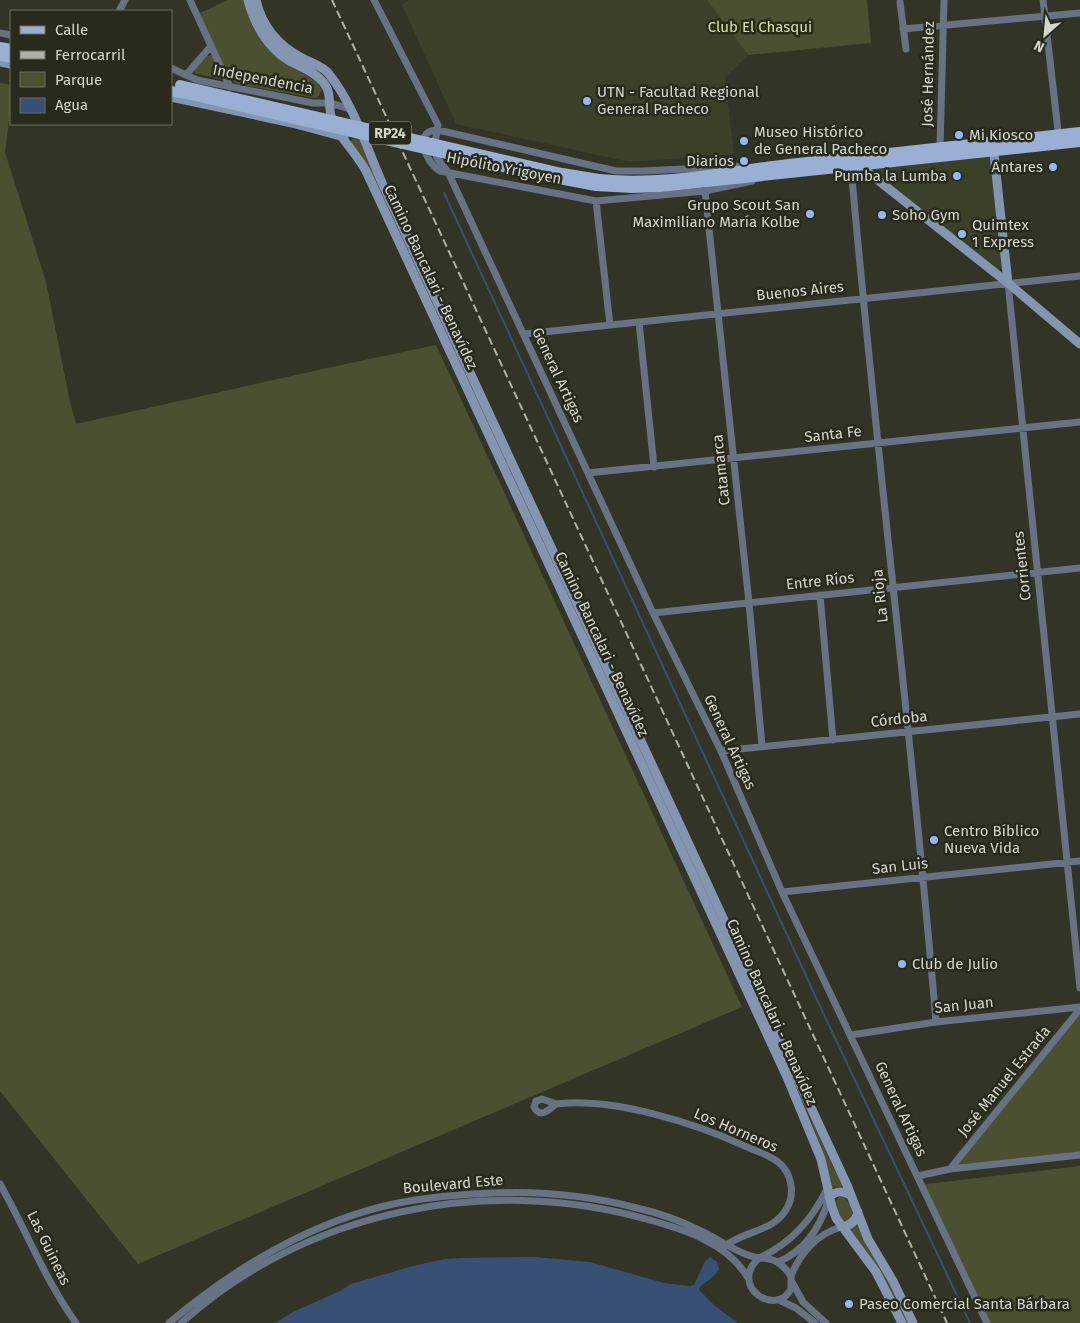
<svg xmlns="http://www.w3.org/2000/svg" width="1080" height="1323" viewBox="0 0 1080 1323" font-family="'Fira Sans',sans-serif">
<style>
.built{fill:#3b4028}
.green{fill:#4a5030}
.water{fill:#395075}
.lines{fill:none;stroke-linecap:round;stroke-linejoin:round}
.stream{stroke:#395075;stroke-width:2}
.street{stroke:#677284;stroke-width:7}
.secondary{stroke:#8395b1;stroke-width:9}
.primary{stroke:#99b0d4;stroke-width:10}
.rail{stroke:#afb1a6;stroke-width:2;stroke-dasharray:8 4;stroke-linecap:butt}
.primary-bridge{stroke:#99b0d4;stroke-width:10}
.poi-dot{fill:#8fb8fd;stroke:#282b1b;stroke-width:2}
.labels{text-anchor:middle;stroke-width:5;stroke-linejoin:round;paint-order:stroke}
.shield{fill:#282b1b;stroke:#a0a397;stroke-width:1}
.shield-label{font-size:14px;font-weight:bold;fill:#d4d6cc}
.park-label{font-size:15px;fill:#d5e499;stroke:#282b1b}
.street-label{font-size:15px;fill:#d4d6cc;stroke:#282b1b}
.poi-label{font-size:15px;fill:#d4d6cc;stroke:#282b1b;text-anchor:start}
</style>
<rect width="100%" height="100%" fill="#323525"/>
<path class="built" d="M409,0H707L748,55L725,78L734,154L630,162L456,124L402,5Z
M990,156L1002,266L999,271L874,171L875,169Z"/>
<path class="green" d="M228,0H245L247,9L293,67L317,82L322,90L318,97L314,98L237,84L230,80L200,13Z
M707,0H867L871,43L748,55Z
M212,55L222,77L220,79L194,73L195,69L207,56Z
M0,83L11,85V105L5,152L46,282L70,402L76,424L341,365L436,345L742,1007L138,1264L0,1091Z
M358,135L789,1065L831,1163L842,1185L841,1187L832,1188C824,1145 804,1106 787,1066L374,177L360,153L351,143L352,139Z
M1080,1009V1155L950,1169Z
M1080,1166V1323H986L918,1185Z
M840,1196C847,1197 853,1207 852,1215C851,1224 841,1221 839,1214C837,1208 835,1204 837,1199Z
M858,1224L868,1248L882,1269L909,1323H906L849,1229Z"/>
<path class="water" d="M534,1257L590,1262L664,1283L690,1286L694,1285L705,1261L710,1257L717,1262L719,1269C715,1278 705,1281 699,1288V1290L715,1306L738,1323H275L293,1312L340,1291L351,1284L413,1266L445,1259L462,1258Z"/>
<g class="lines">
<path class="stream" d="M444,193L826,1019L970,1323"/>
<path class="street" d="M190,0L230,87
M374,0L438,125L434,148L437,158L448,172L653,613L721,751L782,892L987,1323
M1043,0L1059,139
M900,2L906,49
M119,11L125,0
M903,29L1080,13
M0,33L11,35
M171,68L197,80L313,103H329L351,109
M186,75L211,46
M940,148L944,0
M745,166L643,171H616L438,130C412,130 425,162 440,171L596,201L705,191L752,181
M851,167C876,452 912,736 936,1022
M705,191L749,603L762,746
M596,201L610,325
M1008,283L1080,988
M639,322L654,467
M524,334L1080,276
M588,473L1080,422
M820,595L833,740
M653,613L1080,568
M721,751L1080,714
M782,892L1080,861
M851,1035L936,1022L1080,1007
M542,1099L556,1104C549,1110 540,1119 534,1107L536,1101Z
M556,1104C613,1097 695,1123 747,1147C757,1151 769,1155 778,1162C791,1172 795,1192 788,1206C776,1232 745,1230 725,1246
M950,1169L1080,1009
M918,1176L950,1169L1080,1155
M0,1184C26,1230 45,1280 76,1323
M759,1258C774,1258 782,1263 791,1276V1289C776,1318 728,1286 759,1258Z
M778,1262C805,1251 821,1226 829,1198
M791,1276C800,1253 817,1234 841,1227
M792,1282L803,1302L826,1323
M779,1300L796,1308L815,1323
M169,1323C234,1268 314,1220 398,1203C430,1197 462,1194 495,1193C544,1191 590,1196 637,1208C659,1213 681,1221 701,1231C720,1240 738,1254 759,1258C790,1244 812,1220 827,1189
M181,1323C307,1211 484,1174 646,1219C683,1229 728,1243 748,1278"/>
<path class="secondary" d="M248,0C254,23 267,47 288,60C300,67 314,71 323,82C332,92 328,104 331,116C338,137 355,151 366,171L787,1077L821,1159L832,1207L836,1218L876,1272L902,1323
M256,0C262,26 279,46 302,58C311,63 323,66 329,74C355,107 366,147 383,185L847,1185L868,1239L893,1281L913,1323
M0,62L11,64
M171,97L292,123L344,137
M993,145L1008,283
M860,166L1008,283L1080,344
M829,1197C836,1191 842,1190 850,1195
M841,1227C850,1226 856,1221 858,1212"/>
<path class="primary" d="M0,47L11,49
M0,56L11,58
M171,91L191,95
M599,179C663,186 726,171 789,164C886,153 983,143 1080,132
M596,186L632,188L660,187L1080,142"/>
<path class="rail" d="M332,0L947,1323"/>
<path class="primary-bridge" d="M180,85L562,173L599,179
M191,95L533,174L596,186"/>
</g>
<g class="poi-dot">
<circle cx="587" cy="101" r="5"/>
<circle cx="959" cy="135" r="5"/>
<circle cx="744" cy="141" r="5"/>
<circle cx="744" cy="161" r="5"/>
<circle cx="1053" cy="167" r="5"/>
<circle cx="957" cy="176" r="5"/>
<circle cx="810" cy="214" r="5"/>
<circle cx="882" cy="215" r="5"/>
<circle cx="962" cy="234" r="5"/>
<circle cx="934" cy="840" r="5"/>
<circle cx="902" cy="964" r="5"/>
<circle cx="849" cy="1304" r="5"/>
</g>
<g class="labels">
<rect class="shield" x="369" y="121.5" width="42" height="23" rx="4"/>
<g class="shield-label">
<text x="390" y="138">RP24</text>
</g>
<g class="park-label">
<text x="760" y="32">Club El Chasqui</text>
</g>
<g class="street-label">
<text transform="translate(928 74) rotate(-89)" y="5">José Hernández</text>
<text transform="translate(263 79) rotate(11)" y="5">Independencia</text>
<text transform="translate(504 168) rotate(11)" y="5">Hipólito Yrigoyen</text>
<text transform="translate(431 277) rotate(65)" y="5">Camino Bancalari - Benavídez</text>
<text transform="translate(800 291) rotate(-6)" y="5">Buenos Aires</text>
<text transform="translate(558 375) rotate(65)" y="5">General Artigas</text>
<text transform="translate(833 434) rotate(-6)" y="5">Santa Fe</text>
<text transform="translate(721 470) rotate(-96)" y="5">Catamarca</text>
<text transform="translate(1022 566) rotate(-96)" y="5">Corrientes</text>
<text transform="translate(820 581) rotate(-6)" y="5">Entre Ríos</text>
<text transform="translate(880 596) rotate(-96)" y="5">La Rioja</text>
<text transform="translate(602 644) rotate(65)" y="5">Camino Bancalari - Benavídez</text>
<text transform="translate(899 719) rotate(-6)" y="5">Córdoba</text>
<text transform="translate(730 742) rotate(65)" y="5">General Artigas</text>
<text transform="translate(900 866) rotate(-6)" y="5">San Luis</text>
<text transform="translate(964 1005) rotate(-6)" y="5">San Juan</text>
<text transform="translate(772 1012) rotate(66)" y="5">Camino Bancalari - Benavídez</text>
<text transform="translate(1004 1081) rotate(-51)" y="5">José Manuel Estrada</text>
<text transform="translate(901 1109) rotate(65)" y="5">General Artigas</text>
<text transform="translate(736 1130) rotate(23)" y="5">Los Horneros</text>
<text transform="translate(453 1184) rotate(-5)" y="5">Boulevard Este</text>
<text transform="translate(49 1248) rotate(64)" y="5">Las Guineas</text>
</g>
<g class="poi-label">
<text x="597" y="97">UTN - Facultad Regional<tspan x="597" dy="17">General Pacheco</tspan></text>
<text x="754" y="137">Museo Histórico<tspan x="754" dy="17">de General Pacheco</tspan></text>
<text x="969" y="140">Mi Kiosco</text>
<text x="734" y="166" text-anchor="end">Diarios</text>
<text x="1043" y="172" text-anchor="end">Antares</text>
<text x="947" y="181" text-anchor="end">Pumba la Lumba</text>
<text x="800" y="210" text-anchor="end">Grupo Scout San<tspan x="800" dy="17">Maximiliano María Kolbe</tspan></text>
<text x="892" y="220">Soho Gym</text>
<text x="972" y="230">Quimtex<tspan x="972" dy="17">1 Express</tspan></text>
<text x="944" y="836">Centro Bíblico<tspan x="944" dy="17">Nueva Vida</tspan></text>
<text x="912" y="969">Club de Julio</text>
<text x="859" y="1309">Paseo Comercial Santa Bárbara</text>
</g>
</g>
<rect x="10" y="10" width="162" height="115" fill="#282b1b" stroke="#6d6f62"/>
<rect x="20" y="26" width="25" height="8" fill="#99b0d4" stroke="#6d6f62"/>
<text x="55" y="35" font-size="15" fill="#d4d6cc">Calle</text>
<rect x="20" y="51" width="25" height="8" fill="#afb1a6" stroke="#6d6f62"/>
<text x="55" y="60" font-size="15" fill="#d4d6cc">Ferrocarril</text>
<rect x="20" y="72" width="25" height="15" fill="#4a5030" stroke="#6d6f62"/>
<text x="55" y="85" font-size="15" fill="#d4d6cc">Parque</text>
<rect x="20" y="98" width="25" height="15" fill="#395075" stroke="#6d6f62"/>
<text x="55" y="110" font-size="15" fill="#d4d6cc">Agua</text>
<g transform="translate(1045 35) rotate(207)" stroke="#282b1b" stroke-width="4" paint-order="stroke">
<path d="M0-4L9 19L0 12L-9 19Z" fill="#d4d6cc"/>
<text y="-8" font-size="14" font-weight="bold" text-anchor="middle" fill="#d4d6cc">N</text>
</g>
</svg>
